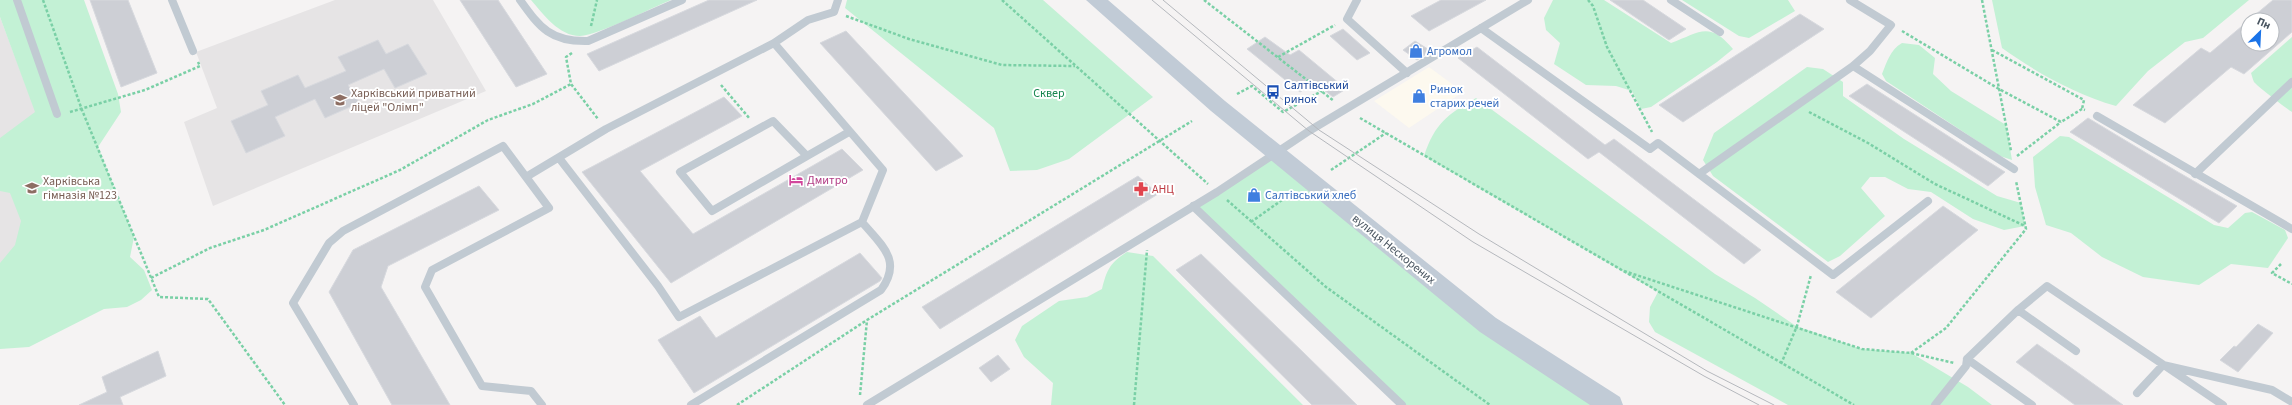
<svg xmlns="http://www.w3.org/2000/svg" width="2292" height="405" viewBox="0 0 2292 405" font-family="'Source Sans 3',sans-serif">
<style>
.commercial{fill:#fdf9ef}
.education{fill:#e6e4e5}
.green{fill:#c3f1d5}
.building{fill:#cdcfd5;stroke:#d7d9de}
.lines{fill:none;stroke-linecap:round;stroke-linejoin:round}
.path{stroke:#7ad0a6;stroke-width:2.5;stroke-dasharray:3 2;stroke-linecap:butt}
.service{stroke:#c1cad2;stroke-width:8}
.secondary{fill:#c1cbd6;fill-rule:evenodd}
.tram{stroke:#b5b8bd;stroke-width:1}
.labels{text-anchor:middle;stroke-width:4;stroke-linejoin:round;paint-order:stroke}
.shop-label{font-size:12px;fill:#366cbe;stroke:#fff;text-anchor:start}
.transit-label{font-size:12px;fill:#164399;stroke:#fff;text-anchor:start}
.education-label{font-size:12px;fill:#785e54;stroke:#fff;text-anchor:start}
.park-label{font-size:12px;fill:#17864f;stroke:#fff}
.hotel-label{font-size:12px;fill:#b23c85;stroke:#fff;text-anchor:start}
.health-label{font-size:12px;fill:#be3a42;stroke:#fff;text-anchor:start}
.street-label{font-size:12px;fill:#4a5661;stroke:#fff}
</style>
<rect width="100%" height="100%" fill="#f5f3f3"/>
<path class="commercial" d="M1429,67L1463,92L1409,128L1374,101Z"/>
<path class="education" d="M335,0H433L486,91L213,206L184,122L217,108L196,52Z
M0,17L93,264L0,308Z"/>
<path class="green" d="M0,0H84L118,94L121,112L98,147L134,237L130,257L144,270L152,290L141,300L127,307L104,309L29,347L0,349V263L15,245L21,221L10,193L0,191V138L35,112L0,17Z
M531,0H671C651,8 599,35 580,36C559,36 543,14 531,0Z
M847,0H1043L1153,97L1069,159L1037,170L1010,171L994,128L845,8Z
M1553,0H1604L1671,43C1699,33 1709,20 1733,49L1717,62L1651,107L1641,109L1632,91L1616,86L1586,85L1554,64L1560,43L1546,30L1544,18Z
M1682,0H1788L1795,11L1749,38L1739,36Z
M1992,0H2249L2203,38L2185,42L2148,71L2116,106C2075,94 2037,73 2002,48Z
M2292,37V112C2287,109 2257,86 2254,82C2253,80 2252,76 2251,73Z
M1902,43L1919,45L1935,58L1933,74L1951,91L2006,125L2012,160L2000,156L1886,81L1882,74C1887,62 1890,50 1902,43Z
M1807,67L1823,69L1843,82V96L1904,139L1997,196L2021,203L2025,226L2004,230L1973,219L1931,192L1908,189L1885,177H1870L1861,188L1885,216L1840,256L1828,262L1713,176L1703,160L1714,133Z
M1476,98L1715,274L1755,298L1796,326L1862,349L1911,353L1968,387L1992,405H1788L1655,332L1649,322L1650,307L1658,292L1424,156C1435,123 1447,115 1476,98Z
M2060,136L2069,137L2214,225L2228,228L2245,213L2252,212L2285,230L2288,238L2268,268L2231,264L2199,285L2143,277L2102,257L2071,233L2046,225L2035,187L2033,157Z
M1276,153L1611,405H1402L1193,206Z
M1127,252L1153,256L1303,405H1051L1053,383L1024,357L1015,340L1022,326L1059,301L1087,297L1102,289C1107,269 1110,263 1127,252Z"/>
<path class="building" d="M90,0H128L157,73L121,87Z
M460,0H498L547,74L516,87Z
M709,0H757L599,71L587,54Z
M1441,0H1486L1429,31L1411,16Z
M1610,0H1643L1686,29L1669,40Z
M2273,0H2292V32L2244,74L2231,67L2165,123L2133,105L2201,48L2210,53L2248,21V44H2272V20H2249Z
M1800,14L1824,29L1683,122L1659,105Z
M1343,29L1370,53L1357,60L1330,36Z
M846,31L946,138L963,156L936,171L820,43Z
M1265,37L1290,55L1299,50L1346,89L1333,97L1315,83L1300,92L1247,49Z
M378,40L386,54L408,44L427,74L395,88L384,69L348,85L359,103L325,118L315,99L275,117L285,136L246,153L231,121L268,105L261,91L298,75L305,88L346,71L338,57Z
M1415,41L1431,51L1417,60L1403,50Z
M1477,47L1605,145L1614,139L1761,250L1744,264L1599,152L1588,159L1458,58Z
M1867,84L1984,159L2005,172L1988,186L1849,96Z
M724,97L742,116L640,171L693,234L842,149L863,170L671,283L582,172Z
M2088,118L2178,172L2237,206L2219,223L2070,132Z
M1138,176L1158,194L940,329L922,307Z
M479,186L499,210L388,266L381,287L450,405H392L329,292L353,250Z
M1943,206L1978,230L1871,318L1836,292Z
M860,253L882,278L880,281L694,393L658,340L700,316L716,338Z
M1201,254L1304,353L1357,405H1312L1176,270Z
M2258,324L2273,333L2238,372L2220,360L2234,346L2236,347Z
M2037,344L2070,367L2123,405H2075L2016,362Z
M158,351L166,376L120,397L123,405H79L107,392L102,377Z
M998,355L1010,369L991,382L979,368Z"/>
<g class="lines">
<path class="path" d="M43,0L82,110L159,297L208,299L285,405
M1002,0L1208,184
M1204,0L1334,101
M1588,0L1593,6L1607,47L1652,132
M1982,0L2011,151
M846,16L909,39L1002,65L1075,66
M591,26L597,0
M1902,31L1999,89L2061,122L2082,109L2085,110
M1992,50L2084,100L2082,109
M572,53L566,57L571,84L598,119
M1278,57L1335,25
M721,85L750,119
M1237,94L1252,86L1283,112L1322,91
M70,112L145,90L200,66L198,62
M1809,112L1868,143L1935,184L2025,226
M1360,118L1854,405
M2017,156L2061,122
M1331,170L1386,133
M1227,200L1326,287L1490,405
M1251,222L1282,200
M2281,264L2272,273L2292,284
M1624,271L1862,349L1911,353L1954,363
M151,278L210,248L264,230L400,170L488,120L533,104L571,84
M1911,353L1946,328L2026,229L2016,181
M1781,364L1797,326L1811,275
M860,395L867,320
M737,405L867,320L1192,121
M1134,405L1147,250"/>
<path class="service" d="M17,0L57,114
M172,0L193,51
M520,0C540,28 551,42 588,41L682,0
M1357,0L1347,19L1407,73
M1671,0L1720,32
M1481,28L1650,149L1658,143L1833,275L1928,201
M1853,66L2014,169
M2097,116L2292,229
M773,121L807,156L712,211L680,172Z
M807,156L849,132
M559,158L658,286L679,317L862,222
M1699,174L1853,66L1870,51L1891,25L1850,0
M2195,174L2292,82
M526,177L549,208L432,270L425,287L482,386L531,391L542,405
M1193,206L1402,405
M2018,310L2047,286L2223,405
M1967,359L2018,310L2076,351
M2137,393L2163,365L2272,390L2292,402
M354,405L293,303L329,243L343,231L503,146L526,177L606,129L774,43L808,20L834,12L838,0
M691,405L881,290C903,260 881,245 862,222L883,170L774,43
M867,405L1217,192L1309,131L1528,0
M1935,405L1966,366L1967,359L2032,405"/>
<path class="secondary" d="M1086,0H1108L1225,101L1496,318L1620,397L1623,405H1590L1480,332L1211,111Z"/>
<path class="tram" d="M1152,0L1309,131L1473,242L1704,376L1759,405
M1163,0L1319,130L1479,234L1707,371L1774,405"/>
</g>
<defs>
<symbol id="shop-bare" viewBox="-9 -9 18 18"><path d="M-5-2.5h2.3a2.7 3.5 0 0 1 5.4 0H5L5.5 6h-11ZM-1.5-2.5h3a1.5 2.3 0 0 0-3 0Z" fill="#3f7fe0" stroke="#fff" stroke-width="2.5" paint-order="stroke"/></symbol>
<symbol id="bus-bare" viewBox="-9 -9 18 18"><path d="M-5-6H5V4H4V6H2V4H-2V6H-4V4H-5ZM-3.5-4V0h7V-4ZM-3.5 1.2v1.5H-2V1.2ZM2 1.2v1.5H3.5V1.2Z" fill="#1a4fb4" stroke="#fff" stroke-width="2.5" paint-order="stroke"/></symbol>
<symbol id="school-bare" viewBox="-9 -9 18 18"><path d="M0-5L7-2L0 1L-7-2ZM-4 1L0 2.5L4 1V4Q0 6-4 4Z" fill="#8d6e63" stroke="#fff" stroke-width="2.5" paint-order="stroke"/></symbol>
<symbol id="hotel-bare" viewBox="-9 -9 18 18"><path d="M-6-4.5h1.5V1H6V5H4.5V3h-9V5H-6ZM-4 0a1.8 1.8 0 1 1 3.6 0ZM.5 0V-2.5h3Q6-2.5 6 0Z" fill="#d1479c" stroke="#fff" stroke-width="2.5" paint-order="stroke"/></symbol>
<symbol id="pharmacy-bare" viewBox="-9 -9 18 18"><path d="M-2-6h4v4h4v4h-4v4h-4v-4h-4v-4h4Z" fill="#e0444e" stroke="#fff" stroke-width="2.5" paint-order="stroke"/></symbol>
</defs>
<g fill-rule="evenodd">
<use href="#shop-bare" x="1406" y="41" width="20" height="20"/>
<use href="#bus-bare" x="1263" y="82" width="20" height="20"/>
<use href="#shop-bare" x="1409" y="86" width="20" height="20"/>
<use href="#school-bare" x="330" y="90" width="20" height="20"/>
<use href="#hotel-bare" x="786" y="170" width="20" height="20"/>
<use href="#school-bare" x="22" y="178" width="20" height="20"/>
<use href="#pharmacy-bare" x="1131" y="179" width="20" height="20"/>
<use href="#shop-bare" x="1244" y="185" width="20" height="20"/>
</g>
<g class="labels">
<g class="shop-label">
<text x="1427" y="55">Агромол</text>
<text x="1430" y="93">Ринок<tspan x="1430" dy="14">старих речей</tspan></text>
<text x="1265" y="199">Салтівський хлеб</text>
</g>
<g class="transit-label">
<text x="1284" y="89">Салтівський<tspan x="1284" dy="14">ринок</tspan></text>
</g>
<g class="education-label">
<text x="351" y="97">Харківський приватний<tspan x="351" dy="14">ліцей "Олімп"</tspan></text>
<text x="43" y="185">Харківська<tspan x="43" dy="14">гімназія №123</tspan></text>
</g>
<g class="park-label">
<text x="1049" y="97">Сквер</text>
</g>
<g class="hotel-label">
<text x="807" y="184">Дмитро</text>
</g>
<g class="health-label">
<text x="1152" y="193">АНЦ</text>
</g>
<g class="street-label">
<text transform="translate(1394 249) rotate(39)" y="4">вулиця Нескорених</text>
</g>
</g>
<g transform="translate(2260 32) rotate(24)"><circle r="19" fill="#ffffff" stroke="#b7bbc0"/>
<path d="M0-3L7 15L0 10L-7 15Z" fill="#1a73e8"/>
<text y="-6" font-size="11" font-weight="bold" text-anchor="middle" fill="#4a5661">Пн</text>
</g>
</svg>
